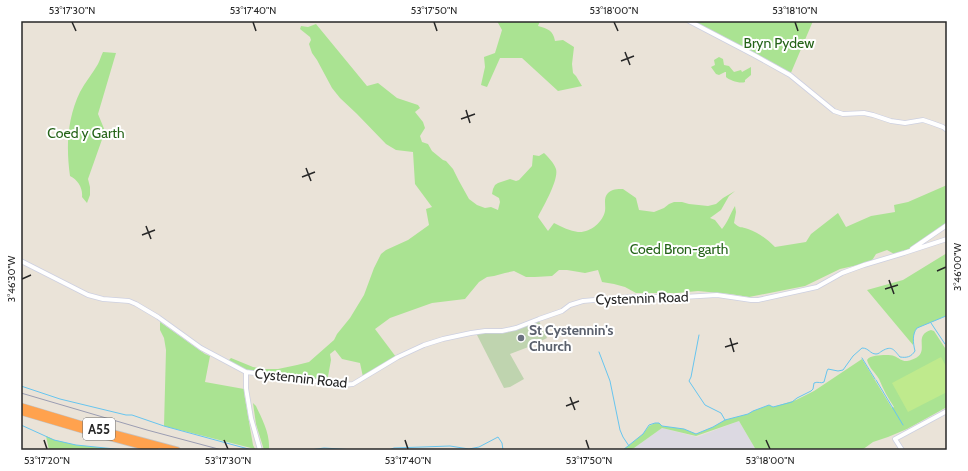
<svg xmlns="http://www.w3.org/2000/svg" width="968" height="471" viewBox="0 0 968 471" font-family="Cabin,sans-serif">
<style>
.industrial{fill:#dcd9e2}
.green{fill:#aae392}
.cemetery{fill:#bfd4af}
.pitch{fill:#bfea8d}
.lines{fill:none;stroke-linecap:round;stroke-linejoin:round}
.stream{stroke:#67c5ef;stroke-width:1}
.minor-casing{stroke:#cdd0e1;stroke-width:5.5}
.highway-casing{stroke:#c3c3c3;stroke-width:7}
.minor{stroke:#fff;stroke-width:4}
.highway{stroke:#ffa24e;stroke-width:5.5}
.rail{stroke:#9b9db2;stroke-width:1}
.ticks{fill:none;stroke:#272727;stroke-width:1.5}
.worship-dot{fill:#6b7280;stroke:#fff;stroke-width:1.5}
.labels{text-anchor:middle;stroke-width:4;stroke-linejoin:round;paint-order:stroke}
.shield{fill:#fff;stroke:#686868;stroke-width:1}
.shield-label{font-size:13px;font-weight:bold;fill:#272727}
.park-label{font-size:14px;fill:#246318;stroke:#fff}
.street-label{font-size:14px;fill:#272727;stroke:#fff}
.worship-label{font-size:14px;font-weight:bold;fill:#5b616d;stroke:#fff;text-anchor:start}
.neatline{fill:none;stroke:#272727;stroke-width:1.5}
.ticks-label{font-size:10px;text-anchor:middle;fill:#272727}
</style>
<rect width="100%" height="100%" fill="#eae3d8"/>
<path class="industrial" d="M739,421L756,450H630L634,448L662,428L697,437Z"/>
<path class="green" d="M497,21H540L538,26C548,29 553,30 555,41L563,40L574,47L572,64L573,73L576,76L582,86L558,91L522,58H500L487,87L481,85L485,67L484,57L495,53L502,30Z
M689,21H813L790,75Z
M316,24L367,86L378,83L397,98L418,105L420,108L415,112L423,122L425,128L420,136L422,142L428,144L432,151L443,160L446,161L453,169L459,181L469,199L477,205L485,208L491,207L498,210L500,202L499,198L492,194L493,189L495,185L498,183L510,179L516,181L519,180L532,166L533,155L539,156L544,153C548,157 554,163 556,169C559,180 543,207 538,217L548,231L554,223C562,227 570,231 578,232C590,233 603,222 605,211C606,205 603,198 608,193C612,189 617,189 623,189L636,198L639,210L654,212L664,208L669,204L674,202H682L689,204L708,206L716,204L723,198L735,191L729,196L721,210L710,218L715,220L722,229C728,222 730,214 735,206L736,212L734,223C740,229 741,226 748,229C759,233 767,239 775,247L806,242L811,234L838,213L846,227L871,216L895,212L894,205L908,202L947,185V225L904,253L896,255L887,250L876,254L871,262L840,269L805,286L749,297L730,294L698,291L677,293H636L625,287L614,284L602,282L598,270L585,273L567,270H559L552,276L535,277H526L514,271L505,273L494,276L487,277L479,282L465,299L432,303L390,318L375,329L396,357L363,377L360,363L342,359L335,350L330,354L331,360L327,382L254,371L244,369L228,361L231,358L253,367L266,369H278L297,365L309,362L334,340L337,334L350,318L364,295L374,268L381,254L386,250L408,240L429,225L426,209L432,207L415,184L413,152L396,150L386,144L357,114L340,98L332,88L317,60L312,53L309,44L311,40L310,37L300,29L301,26L308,27Z
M103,52L116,53L98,114L105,131L88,179L90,187V195L87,203L82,197C83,188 78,180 70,176C66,147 67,119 80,92C85,82 93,73 98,64C100,60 101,56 103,52Z
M719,57L723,59L724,65L729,66L734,72L741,70L742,72L751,67V75L745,80V82C740,84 729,80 726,77V72H725L719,75L716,74L711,67L715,65L714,60Z
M947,253V315L946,316L917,328C913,332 914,339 913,345L867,290L903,280Z
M160,322L205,354L210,356L205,382L244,389V393L253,445L255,449L164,426L166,350L164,338L160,330Z
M931,330L934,331L947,351V407L907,429L888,437L873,442L862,450H756L739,421L696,436L662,428L634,448L630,450H623L643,434L649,426L655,423H659L662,426L684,429L696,434L713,427L725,420L748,414L753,411L769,405L773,407L796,400L814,391L862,359L892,408L894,407C888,398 883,389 879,379C875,372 869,368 867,360C868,359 868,358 869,358C872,355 890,354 894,356C901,359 903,363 911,360C933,354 911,336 931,330Z
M253,403L256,406C262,419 270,433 269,449L267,450H264L256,424Z
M46,436L55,440L76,445L125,450H49Z"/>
<path class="cemetery" d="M539,321L547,338L531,346L510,354L524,379L510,387L504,388L476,333H505L521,328Z"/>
<path class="pitch" d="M941,357L947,368V392L908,412L892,383Z"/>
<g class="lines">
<path class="stream" d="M931,323L945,344
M699,335L691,377L689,381L705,405L721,413L725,420
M946,348H947
M599,352L610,381L620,430L623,437L629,446
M862,358L875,379
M876,380L903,425
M21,386L60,399L126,415H132L164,426L252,450
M21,425L54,440L76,445L125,450
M310,450L324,448L355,450
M389,450L394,448L450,446L469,449L479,447L498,437L502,443L503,450
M623,450L643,434L649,425L655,423H659L662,426L684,429L696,434L713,427L725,420L748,414L753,411L769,405L773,407L792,402L797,398L811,391L813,389L814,383C818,381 821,384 824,382L827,371L828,369L838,371L843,370L853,356L862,348C869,348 870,354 876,354C879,354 880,352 882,351C892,345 894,350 900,357C907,358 911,357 915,351C913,343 912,334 917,328L946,316L947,315"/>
<defs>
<path id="minor" d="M689,21L754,55L790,75L834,111L843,114L864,113L873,115L891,121L905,123L923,120L932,123L943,127L947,130
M912,249L947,225
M21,261L88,295L103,299L129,301L136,304L158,317L201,348L246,372L344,385L353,384L398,357L424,345L443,339L471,333L485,331H502L516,328L539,319L562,311L570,305L583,301L630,297H683L717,295L751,300H758L817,287L842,273L864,265L904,253L947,239
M246,372V388L251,418L260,450
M902,450L895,439L947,411"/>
<path id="highway" d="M21,406L91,427L177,450
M21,412L82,430L156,450"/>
</defs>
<use href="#minor" class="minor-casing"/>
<use href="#highway" class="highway-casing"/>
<use href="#minor" class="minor"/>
<use href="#highway" class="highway"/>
<path class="rail" d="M21,393L147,430L222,450"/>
</g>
<path class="ticks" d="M72,22L76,31M253,22L256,31M434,22L437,31M614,22L618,31M795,22L798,31M625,52L630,65M621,61L634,56M466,110L470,123M461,119L475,114M306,168L311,181M302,177L315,172M146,226L151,239M142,235L155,230M937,271L946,267M22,279L31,275M889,280L894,294M885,289L898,285M730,338L734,352M725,347L738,343M570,397L575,410M566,406L579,401M44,440L47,449M224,440L228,449M405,440L408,449M586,440L589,449M766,440L770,449"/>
<circle class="worship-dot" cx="521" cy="338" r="4"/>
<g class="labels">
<rect class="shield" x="83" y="418" width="32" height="22" rx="3"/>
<g class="shield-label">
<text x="99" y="434">A55</text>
</g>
<g class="park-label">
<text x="779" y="48">Bryn Pydew</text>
<text x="86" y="138">Coed y Garth</text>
<text x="679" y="254">Coed Bron-garth</text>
</g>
<g class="street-label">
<text transform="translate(642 298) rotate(-2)" y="5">Cystennin Road</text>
<text transform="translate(301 378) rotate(6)" y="5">Cystennin Road</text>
</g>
<g class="worship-label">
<text x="529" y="335">St Cystennin's<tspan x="529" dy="16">Church</tspan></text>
</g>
</g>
<rect width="968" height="471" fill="none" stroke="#ffffff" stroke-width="44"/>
<rect x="22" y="22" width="924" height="427" class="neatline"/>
<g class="ticks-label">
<text x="72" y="14">53°17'30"N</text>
<text x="253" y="14">53°17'40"N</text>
<text x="434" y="14">53°17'50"N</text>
<text x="614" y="14">53°18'00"N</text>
<text x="795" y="14">53°18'10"N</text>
<text transform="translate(957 267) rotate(-90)" y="4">3°46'00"W</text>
<text transform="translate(11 279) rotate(-90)" y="4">3°46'30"W</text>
<text x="47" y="464">53°17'20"N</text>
<text x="228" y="464">53°17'30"N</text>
<text x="408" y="464">53°17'40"N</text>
<text x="589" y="464">53°17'50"N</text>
<text x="770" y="464">53°18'00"N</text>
</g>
</svg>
